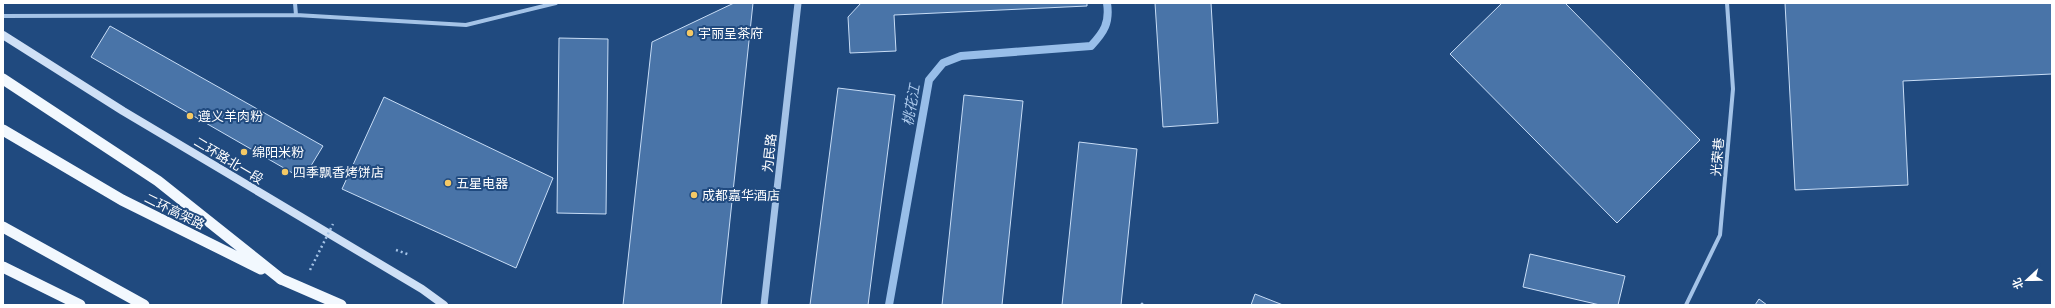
<svg xmlns="http://www.w3.org/2000/svg" width="2055" height="308" viewBox="0 0 2055 308" font-family="Montserrat,'Noto Sans SC',sans-serif">
<style>
.lines{fill:none;stroke-linecap:round;stroke-linejoin:round}
.stream{stroke:#98bee9;stroke-width:8}
.building{fill:#4974a8;stroke:#c8ddf6}
.path{stroke:#a4c3e7;stroke-width:2.5;stroke-dasharray:2 3;stroke-linecap:butt}
.service{stroke:#a4c3e7;stroke-width:3}
.minor{stroke:#a4c3e7;stroke-width:4}
.tertiary{stroke:#a4c3e7;stroke-width:7}
.secondary{stroke:#cfe0f6;stroke-width:8}
.trunk{stroke:#f2f8fe;stroke-width:11}
.path-bridge{stroke:#a4c3e7;stroke-width:2.5;stroke-dasharray:2 3;stroke-linecap:butt}
.trunk-bridge{stroke:#f2f8fe;stroke-width:11}
.poi-dot{fill:#f5c965;stroke:#204a7f;stroke-width:1.5}
.labels{text-anchor:middle;stroke-width:4;stroke-linejoin:round;paint-order:stroke}
.poi-label{font-size:13px;fill:#fff;stroke:#204a7f;text-anchor:start}
.street-label{font-size:13px;fill:#fff;stroke:#204a7f}
.water-label{font-size:14px;font-style:italic;fill:#b0cdef;stroke:#204a7f}
</style>
<rect width="100%" height="100%" fill="#204a7f"/>
<g class="lines">
<path class="stream" d="M889,305L929,80L943,63L961,56L1091,46C1104,32 1110,23 1107,3"/>
</g>
<path class="building" d="M734,3H753L721,305H623L652,42Z
M861,3H1087V6L894,15L896,51L850,53L848,17Z
M1155,3H1211L1218,123L1163,127Z
M1502,3H1565L1700,140L1617,223L1450,54Z
M1785,3H2052V74L1903,81L1908,185L1795,190Z
M110,26L323,146L303,179L91,57Z
M559,38L608,39L606,214L557,213Z
M838,88L895,95L868,305H810Z
M964,95L1023,101L1002,305H942Z
M384,97L553,178L516,268L342,189Z
M1079,142L1137,149L1121,305H1062Z
M1530,254L1625,276L1618,305H1600L1523,287Z
M1255,294L1283,305H1251Z
M1759,299L1767,305H1755Z"/>
<g class="lines">
<path class="path" d="M396,250L410,255"/>
<path class="service" d="M1142,305V304"/>
<path class="minor" d="M295,3L296,15
M3,16L296,15L466,25L556,3
M1686,305L1720,235L1733,89L1727,3"/>
<path class="tertiary" d="M764,305L798,3"/>
<path class="secondary" d="M3,35L123,111L422,289L444,305"/>
<path class="trunk" d="M3,79L158,181L281,279
M3,130L122,200L261,269
M3,227L144,305
M3,267L80,305"/>
<path class="path-bridge" d="M310,270L333,224"/>
<path class="trunk-bridge" d="M281,279L341,305"/>
</g>
<g class="poi-dot">
<circle cx="690" cy="33" r="4"/>
<circle cx="190" cy="116" r="4"/>
<circle cx="244" cy="152" r="4"/>
<circle cx="285" cy="172" r="4"/>
<circle cx="448" cy="183" r="4"/>
<circle cx="694" cy="195" r="4"/>
</g>
<g class="labels">
<g class="poi-label">
<text x="698" y="38">宇丽呈茶府</text>
<text x="198" y="121">遵义羊肉粉</text>
<text x="252" y="157">绵阳米粉</text>
<text x="293" y="177">四季飘香烤饼店</text>
<text x="456" y="188">五星电器</text>
<text x="702" y="200">成都嘉华酒店</text>
</g>
<g class="street-label">
<text transform="translate(769 153) rotate(-84)" y="5">为民路</text>
<text transform="translate(1717 157) rotate(-85)" y="5">光荣巷</text>
<text transform="translate(229 160) rotate(31)" y="5">二环路北一段</text>
<text transform="translate(175 211) rotate(26)" y="5">二环高架路</text>
</g>
<g class="water-label">
<text transform="translate(911 105) rotate(-80)" y="5">桃花江</text>
</g>
</g>
<rect width="2055" height="308" fill="none" stroke="#ffffff" stroke-width="8"/>
<g transform="translate(2027 280) rotate(248)" stroke="#204a7f" stroke-width="3" paint-order="stroke">
<path d="M0-3L7 15L0 10L-7 15Z" fill="#ffffff"/>
<text y="-6" font-size="11" font-weight="bold" text-anchor="middle" fill="#ffffff">北</text>
</g>
</svg>
